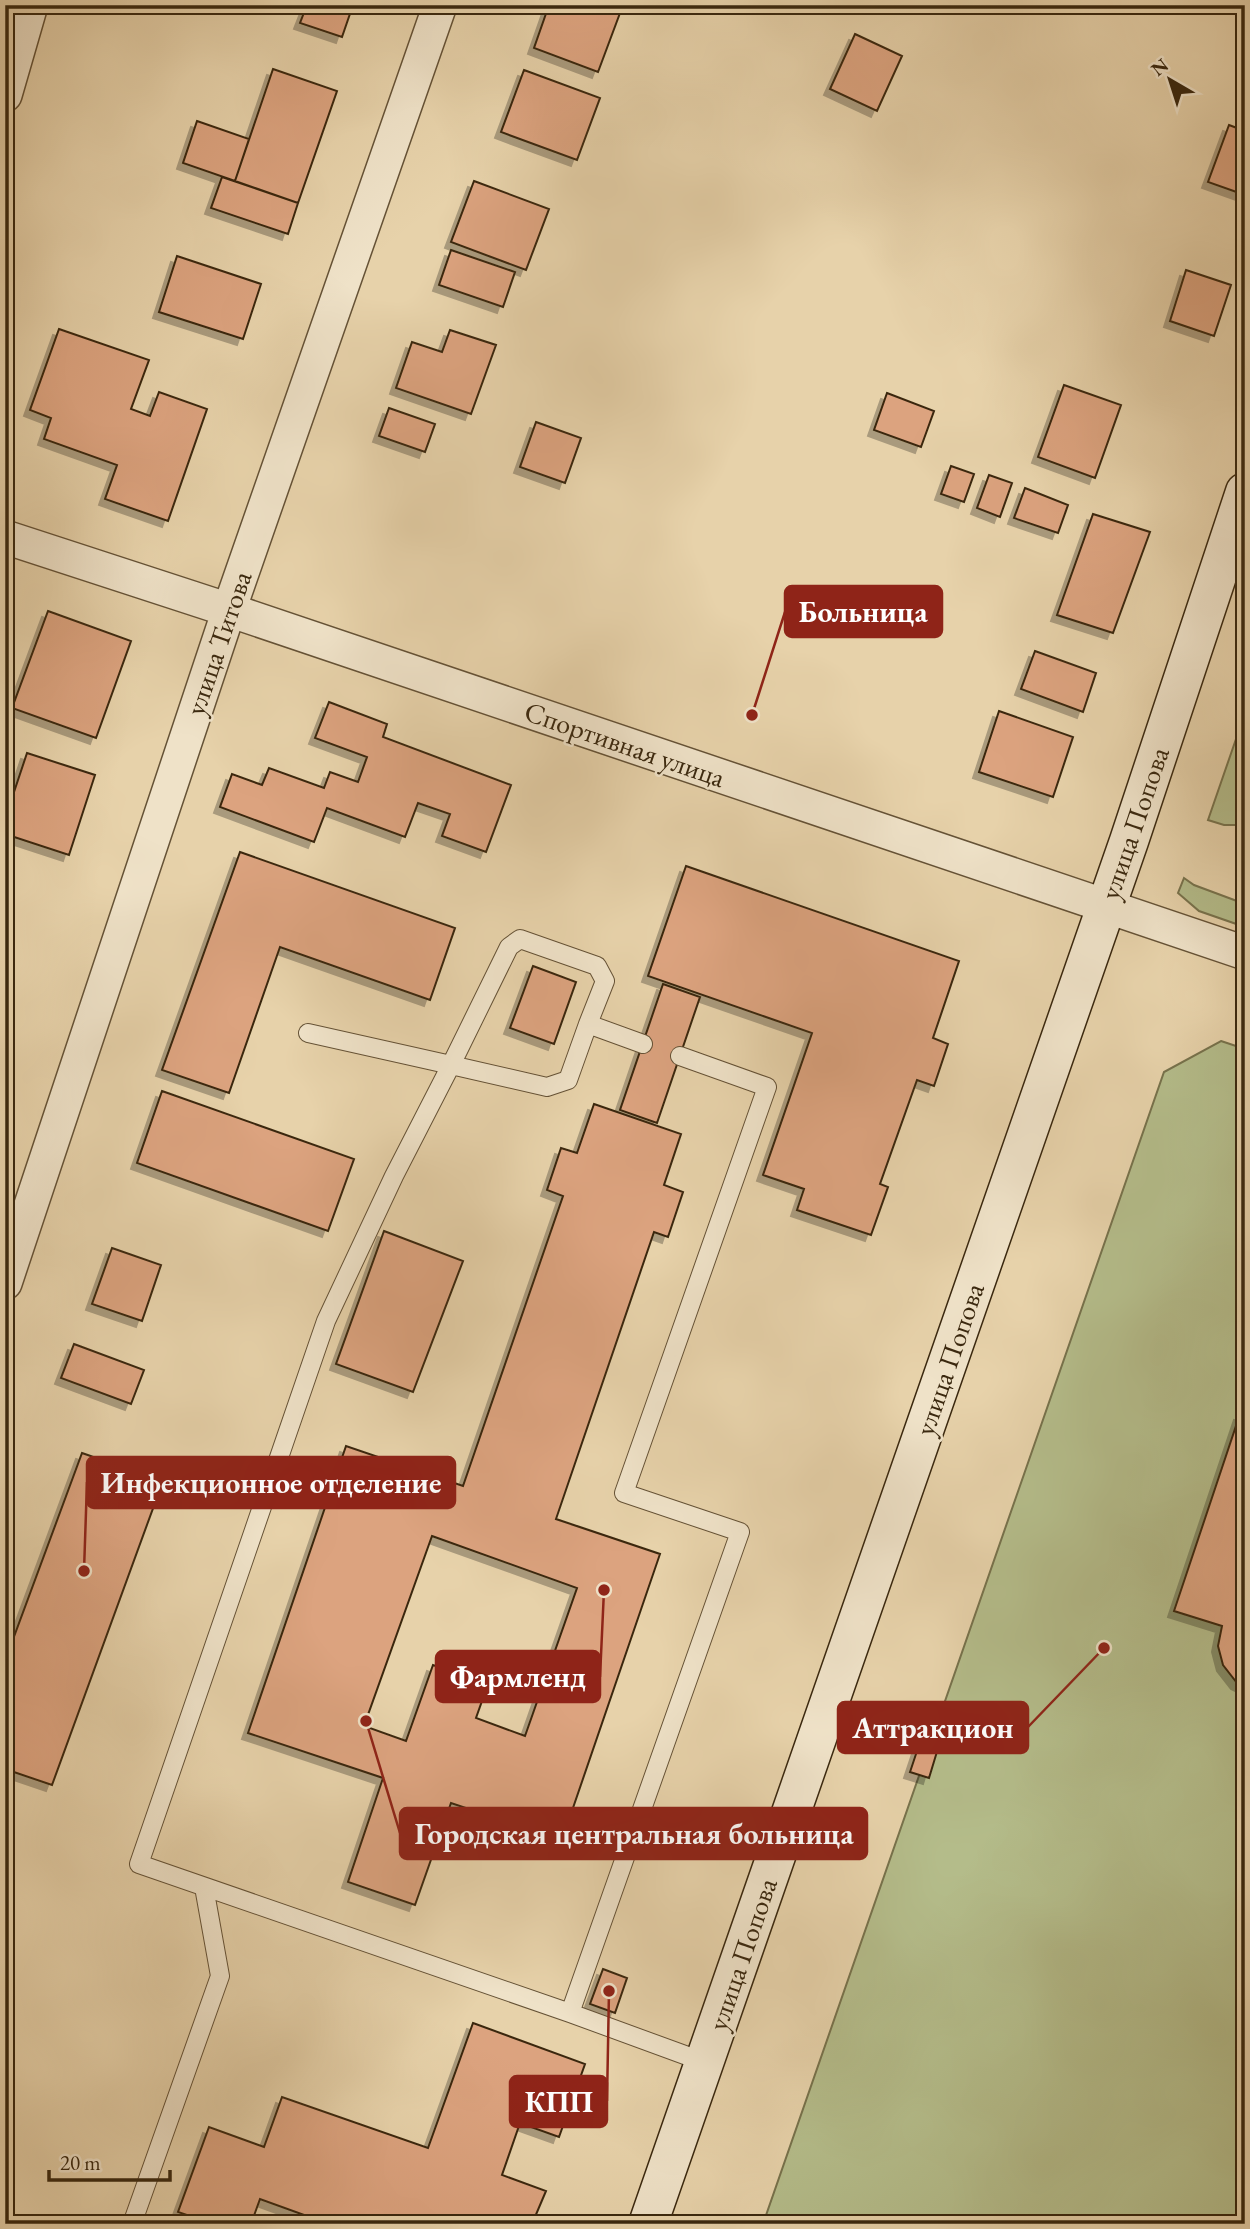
<svg xmlns="http://www.w3.org/2000/svg" width="1250" height="2229" viewBox="0 0 1250 2229" font-family="'EB Garamond',serif">
<style>
.green{fill:#b4bc8a;stroke:#77724c;stroke-width:2}
.building{fill:#dca37f;stroke:#3a280f;stroke-width:2;fill-rule:evenodd;filter:url(#shadow)}
.lines{fill:none;stroke-linecap:round;stroke-linejoin:round}
.lane-casing{stroke:#655236;stroke-width:20}
.street-casing{stroke:#655236;stroke-width:36}
.secondary-casing{stroke:#3a280f;stroke-width:41}
.lane{stroke:#efe2c8;stroke-width:18}
.street{stroke:#efe2c8;stroke-width:33}
.secondary{stroke:#efe2c8;stroke-width:38}
.labels{text-anchor:middle;stroke-width:5;stroke-linejoin:round;paint-order:stroke}
.street-label{font-size:28px;fill:#3a280f;stroke:#efe2c8}
.leader{fill:none;stroke:#8f2418;stroke-width:2.5}
.callout-dot{fill:#8f2418;stroke:#efe2c8;stroke-width:2.5}
.callout{fill:#8f2418;stroke:#8f2418;stroke-width:2.5}
.callout-label{font-size:30px;text-anchor:middle;font-weight:bold;fill:#fff}
</style>
<defs>
<filter id="shadow"><feDropShadow dx="-6" dy="6" stdDeviation="0" flood-color="#0004"/></filter>
</defs>
<rect width="100%" height="100%" fill="#e7d2aa"/>
<filter id="stains"><feTurbulence type="fractalNoise" baseFrequency=".00286" numOctaves="4"/><feColorMatrix values="0 0 0 0 .2 0 0 0 0 .09 0 0 0 0 .02 0 0 0 .5 -.17"/></filter>
<radialGradient id="worn" r=".72"><stop offset=".6" stop-color="#630" stop-opacity="0"/><stop offset="1" stop-color="#630" stop-opacity=".3"/></radialGradient>
<path class="green" d="M1245,713V825H1224L1208,820Z
M1184,878L1194,885L1245,904V927L1199,911L1178,893Z
M1221,1041L1245,1049V2224H763L1164,1072Z"/>
<path class="building" d="M307,5H353L342,37L300,23Z
M549,5H623L598,72L534,48Z
M855,34L902,56L877,111L830,89Z
M273,69L337,91L298,203L235,181Z
M524,70L600,98L577,160L501,132Z
M197,121L249,139L235,181L183,163Z
M1229,125L1245,131V195L1208,182Z
M222,177L298,203L288,234L211,208Z
M474,181L549,209L526,270L451,242Z
M451,250L515,272L503,307L439,285Z
M177,256L261,284L243,339L159,312Z
M1186,270L1231,285L1214,336L1170,321Z
M59,329L149,360L131,409L150,416L159,392L207,409L168,521L105,499L117,465L44,439L51,418L30,410Z
M450,330L496,345L471,414L396,388L412,342L442,352Z
M1064,385L1121,405L1095,478L1038,457Z
M887,393L934,411L921,447L874,430Z
M389,408L435,424L425,452L379,436Z
M536,422L581,438L565,483L520,467Z
M951,466L974,474L964,502L941,494Z
M989,475L1012,483L1000,517L977,508Z
M1025,488L1068,505L1058,533L1014,518Z
M1093,514L1150,532L1113,633L1057,615Z
M48,611L131,641L96,738L12,708Z
M1035,651L1096,673L1083,712L1021,689Z
M329,702L387,724L383,737L511,785L486,852L442,836L450,814L418,803L405,837L327,808L314,842L220,807L232,774L262,785L269,768L324,788L330,772L358,782L367,757L315,738Z
M999,711L1073,737L1053,797L979,772Z
M27,753L95,775L69,855L5,834V819Z
M240,852L455,928L430,1000L280,947L229,1093L162,1070Z
M686,866L959,961L933,1038L948,1044L934,1086L917,1080L880,1184L888,1187L871,1235L797,1210L804,1189L763,1175L812,1033L648,976Z
M533,966L576,982L554,1044L510,1028Z
M663,984L700,997L657,1123L620,1110Z
M162,1091L354,1159L328,1231L137,1163Z
M594,1104L681,1134L664,1185L683,1192L668,1237L654,1232L556,1519L660,1554L562,1840L451,1803L415,1905L348,1882L383,1778L248,1733L346,1446L463,1486L563,1196L547,1190L561,1148L577,1153ZM432,1536L577,1588L525,1736L476,1718L488,1684L433,1665L406,1741L364,1726Z
M384,1231L463,1261L413,1392L336,1364Z
M112,1248L161,1265L142,1321L92,1304Z
M74,1344L144,1370L131,1404L61,1378Z
M1240,1414L1245,1415V1687L1237,1683L1223,1665L1218,1646L1222,1626L1174,1611Z
M82,1453L163,1481L52,1785L5,1769V1661Z
M921,1739L939,1745L929,1778L910,1772Z
M603,1969L627,1978L615,2013L590,2004Z
M473,2023L585,2064L559,2137L520,2123L502,2175L546,2191L532,2224H329L260,2199L251,2224H213L178,2212L209,2127L264,2147L282,2097L428,2148Z"/>
<g class="lines">
<defs>
<path id="lane" d="M308,1033L451,1065L509,947L520,939L597,966L605,981L588,1024
M643,1044L588,1024L568,1080L547,1087L451,1065L394,1176L326,1321L139,1864L570,2013L704,2062
M570,2013L740,1532L624,1493L767,1087L680,1056
M132,2224L220,1976L204,1887"/>
<path id="street" d="M5,95L31,5
M5,537L229,610L1245,953
M5,1283L229,610L440,5"/>
<path id="secondary" d="M648,2224L1129,841L1245,492"/>
</defs>
<use href="#lane" class="lane-casing"/>
<use href="#street" class="street-casing"/>
<use href="#secondary" class="secondary-casing"/>
<use href="#lane" class="lane"/>
<use href="#street" class="street"/>
<use href="#secondary" class="secondary"/>
</g>
<g class="labels">
<g class="street-label">
<text transform="translate(218 643) rotate(-71)" y="10">улица Титова</text>
<text transform="translate(625 744) rotate(19)" y="10">Спортивная улица</text>
<text transform="translate(1134 823) rotate(-71)" y="10">улица Попова</text>
<text transform="translate(949 1359) rotate(-71)" y="10">улица Попова</text>
<text transform="translate(742 1954) rotate(-71)" y="10">улица Попова</text>
</g>
</g>
<path class="leader" d="M752 715L785 612M84 1571L87 1482M604 1590L600 1677M1104 1648L1028 1727M366 1721L400 1833M609 1991L607 2101"/>
<g class="callout-dot">
<circle cx="752" cy="715" r="7"/>
<circle cx="84" cy="1571" r="7"/>
<circle cx="604" cy="1590" r="7"/>
<circle cx="1104" cy="1648" r="7"/>
<circle cx="366" cy="1721" r="7"/>
<circle cx="609" cy="1991" r="7"/>
</g>
<g class="callout">
<rect x="785" y="586" width="157" height="51" rx="7"/>
<rect x="87" y="1457" width="368" height="51" rx="7"/>
<rect x="436" y="1651" width="164" height="51" rx="7"/>
<rect x="838" y="1702" width="190" height="51" rx="7"/>
<rect x="400" y="1808" width="467" height="51" rx="7"/>
<rect x="510" y="2076" width="97" height="51" rx="7"/>
</g>
<g class="callout-label">
<text x="863" y="622">Больница</text>
<text x="271" y="1493">Инфекционное отделение</text>
<text x="518" y="1687">Фармленд</text>
<text x="933" y="1738">Аттракцион</text>
<text x="634" y="1844">Городская центральная больница</text>
<text x="559" y="2112">КПП</text>
</g>
<rect width="1250" height="2229" fill="none" stroke="#e7d2aa" stroke-width="28"/>
<rect x="7" y="7" width="1236" height="2215" fill="none" stroke="#3a280f" stroke-width="3.5"/>
<rect x="14" y="14" width="1222" height="2201" fill="none" stroke="#3a280f" stroke-width="2"/>
<g transform="translate(1170 80) rotate(321)" stroke="#efe2c8" stroke-width="5" paint-order="stroke">
<path d="M0-5L12 26L0 18L-12 26Z" fill="#3a280f"/>
<text y="-10" font-size="19" font-weight="bold" text-anchor="middle" fill="#3a280f">N</text>
</g>
<path d="M49 2170v10h121v-10" fill="none" stroke="#3a280f" stroke-width="3.5"/>
<text x="60" y="2170" font-size="21" fill="#3a280f" stroke="#efe2c8" stroke-width="5" paint-order="stroke">20 m</text>
<rect width="100%" height="100%" filter="url(#stains)"/>
<rect width="100%" height="100%" fill="url(#worn)"/>
</svg>
